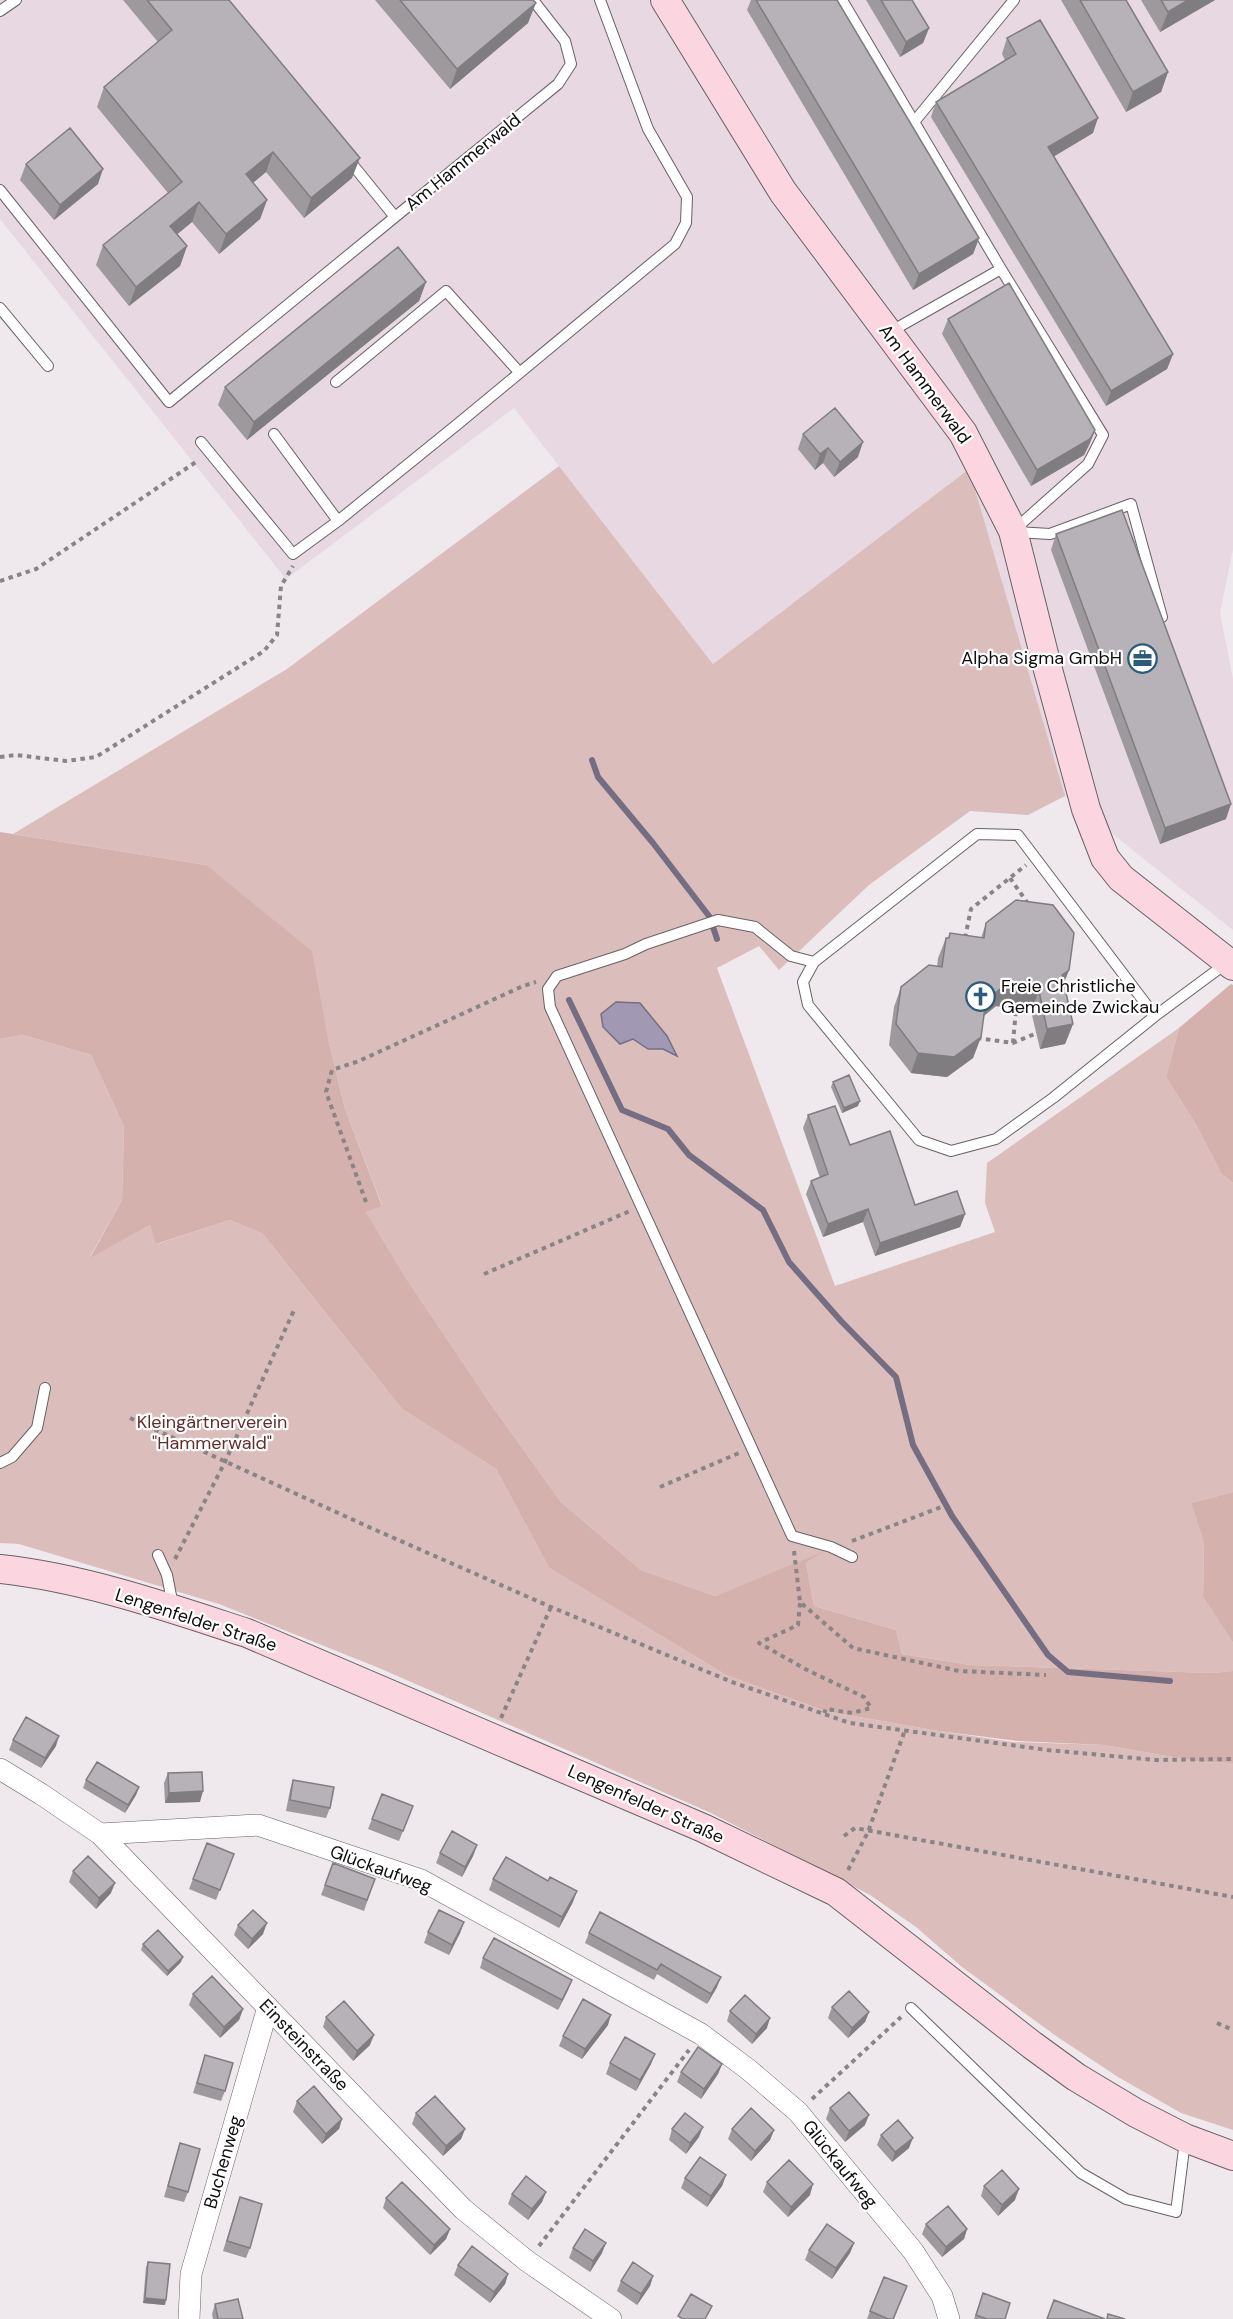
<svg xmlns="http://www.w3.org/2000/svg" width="1233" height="2319" viewBox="0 0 1233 2319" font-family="'DM Sans',sans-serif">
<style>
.built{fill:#e7d8e1}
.green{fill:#dbbebb}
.forest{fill:#d5b1ae}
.water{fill:#a198b4;stroke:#756e82;stroke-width:1.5}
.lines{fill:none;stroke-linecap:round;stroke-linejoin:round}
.stream{stroke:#756e82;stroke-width:6}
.lane-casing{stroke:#676165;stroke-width:12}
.street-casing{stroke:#676165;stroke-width:22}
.secondary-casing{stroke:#676165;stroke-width:30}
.path{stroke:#898486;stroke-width:4;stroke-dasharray:4.5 4.5;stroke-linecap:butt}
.lane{stroke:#fff;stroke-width:10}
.street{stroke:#fff;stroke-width:21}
.secondary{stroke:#fbd6e1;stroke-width:28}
.wall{fill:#9d999d}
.shaded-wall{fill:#7f7d80}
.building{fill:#b6b2b7;stroke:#7f7d80;stroke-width:1.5}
.labels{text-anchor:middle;stroke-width:4.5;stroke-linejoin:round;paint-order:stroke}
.street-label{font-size:18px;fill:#0e0c0d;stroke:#fff}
.poi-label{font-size:18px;fill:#0e0c0d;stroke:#fff;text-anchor:end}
.park-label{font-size:18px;fill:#5f2e2b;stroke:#fff}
</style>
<rect width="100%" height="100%" fill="#efe8ec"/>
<path class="built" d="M0,0H1233V549L1220,613L1233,679V930L1065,796L969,469L713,664L514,408L286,579L0,219Z"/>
<path class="green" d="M559,466L713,664L969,469L1065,796L1028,815L970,811L869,885L779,970L759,946L717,968L835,1286L995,1232L985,1203L987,1163L1179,1028L1166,1077L1195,1123L1221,1173L1233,1183V1492L1191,1503L1204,1543L1203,1597L1233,1643V1671L1212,1673L970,1665L902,1654L896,1630L814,1606L806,1563L820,1554L715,1596L641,1570L561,1502L492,1406L406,1278L366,1212L382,1205L345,1109L328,1039L206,865L13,834L287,669Z
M23,1035L91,1055L124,1127L122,1200L90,1257L150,1225L157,1244L230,1220L263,1234L402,1409L496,1469L549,1568L726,1675L825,1711L939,1731L1013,1742L1104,1745L1201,1762L1233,1763V2130L1181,2113L1118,2077L1056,2036L962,1967L916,1927L870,1895L711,1813L379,1668L219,1604L19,1544L0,1543V1039Z"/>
<path class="forest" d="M0,832L206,865L312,951L328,1039L345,1109L382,1206L366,1212L406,1278L492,1406L561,1502L641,1570L715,1596L825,1551L806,1563L814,1606L896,1630L902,1654L970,1665L1212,1673L1233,1671V1763L1201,1762L1104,1745L1018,1741L939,1731L825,1711L726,1675L549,1568L496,1469L402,1409L263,1234L230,1220L156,1244L150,1225L90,1258L122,1200L124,1127L91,1055L23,1035L0,1039Z
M1231,984L1233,985V1183L1221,1173L1195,1123L1166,1077L1179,1028Z
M1233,1492V1643L1203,1597L1204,1543L1191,1503Z"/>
<path class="water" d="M616,1002L640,1003L667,1036L677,1056L663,1049H648L633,1039L620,1044L603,1027L601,1014Z"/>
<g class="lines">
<path class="stream" d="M592,760L598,777L653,843L709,916
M713,927L717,939
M569,1000L622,1110L668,1129L689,1155L763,1210L789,1262L841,1321L896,1377L913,1445L952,1516L1048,1655L1068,1672L1170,1681"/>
<defs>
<path id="lane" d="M842,0L1001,269L1103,435L1088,464L1014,530
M0,11L16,0
M914,122L1014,0
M348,159L395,217L558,84L571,64L565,41L533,0
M0,190L169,402L395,217
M0,308L48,366
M888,333L1001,269
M336,382L446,291L519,372
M274,434L338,521
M201,442L293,554L338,521L459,423L675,244L686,223L687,197L648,129L600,0
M1016,532L1050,534L1131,504L1162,617
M814,962L791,956L755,927L718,920L646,944L625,954L557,976L548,989L550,1007L792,1536L831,1547L852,1557
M1155,1016L1018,835L977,834L814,962L803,982L808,1005L919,1140L951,1151L996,1139L1053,1098L1155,1016L1228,962
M0,1463L12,1457L37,1428L45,1388
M158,1555L167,1575L173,1606
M911,2008L1081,2173L1126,2199L1176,2212L1185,2141"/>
<path id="street" d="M0,1769L41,1794L100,1834L463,2209L527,2261L611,2319
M100,1834L258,1825L421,1880L701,2034L749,2070L798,2112L913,2251L942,2296L949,2319
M189,2319L191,2274L268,2007"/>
<path id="secondary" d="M665,0L783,192L963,433L1013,531L1047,666L1086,809L1105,858L1121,878L1233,966
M0,1569C84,1578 167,1607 247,1633L703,1828L836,1892L1032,2045L1076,2077L1136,2113L1185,2138L1233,2156"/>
</defs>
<use href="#lane" class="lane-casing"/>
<use href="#street" class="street-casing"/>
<use href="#secondary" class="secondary-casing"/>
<path class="path" d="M0,581L36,569L199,460
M0,757L16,755L66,761L96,757L264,651L277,635L281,586L293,566
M1010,878L1029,905
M965,938L971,909L1026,865
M977,1038L1013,1043L1037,1033
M1013,1043L1016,1009
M366,1202L326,1092L332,1070L359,1061L523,986L536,982
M484,1274L630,1211
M130,1418L371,1528L551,1607L732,1682L850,1723L1047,1750L1156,1760L1233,1759
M660,1487L739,1453
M852,1541L944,1506
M794,1551L800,1602L853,1648L959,1671L1046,1675
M175,1559L225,1462L295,1308
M800,1603L798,1625L759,1643L809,1671L864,1697L871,1708L852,1713L826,1709L824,1713
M501,1718L551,1607
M844,1836L855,1828L1233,1897
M848,1870L868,1832L905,1730
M1217,2023L1233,2030
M812,2099L901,2017
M539,2246L689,2050"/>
<use href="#lane" class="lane"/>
<use href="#street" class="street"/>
<use href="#secondary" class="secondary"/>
</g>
<path class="wall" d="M123,0H229L352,178L304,218L266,172L253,183L267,200L260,219L219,254L192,222L177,234L187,246L180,266L129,306L96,265L103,245L168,193L97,107L104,87L158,42Z
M375,0H533L528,23L450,89Z
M751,0H837L979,238L973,254L913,290L747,10Z
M866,0H912L929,28L923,43L900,57Z
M1061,0H1126L1168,72L1161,92L1126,112Z
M1141,0H1215L1160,32Z
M1007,38L1093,133L1054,156L1173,354L1167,369L1106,406L931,117L936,102L1005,60L1002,54Z
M26,164L98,184L54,220L20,180Z
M426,282L419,301L247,440L218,405L225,387Z
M948,319L1095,430L1089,445L1084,455L1031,486L942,334Z
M803,434L858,457L834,477L823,463L815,470L798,449Z
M1056,534L1226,819L1160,844L1051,550Z
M986,923L1069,970L1064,983L1073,1024L1065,1044L1040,1049L1031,1011L996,1006L984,1016L981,1037L973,1058L947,1077L911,1073L889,1045L894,1007L901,987L937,967L938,958L946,938H948L950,933L981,938Z
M833,1082L858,1106L842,1113L831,1087Z
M808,1115L850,1145L915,1205L965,1214L960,1227L875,1256L863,1222L823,1237L806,1194L811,1181L820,1178L803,1128Z
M13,1740L56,1746L41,1768L9,1750Z
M168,1773L200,1802L165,1803L164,1783Z
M86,1780L139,1787L136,1795L125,1813L83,1788Z
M293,1780L330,1808L326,1818L286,1811L290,1790Z
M382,1794L413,1806L399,1841L368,1829Z
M207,1843L234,1854L216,1900L189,1889Z
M477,1845L473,1856L462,1877L436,1863L440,1853Z
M333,1863L375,1879L364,1911L321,1895Z
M73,1871L111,1893L96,1909L69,1882Z
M493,1879L573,1902L559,1928L489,1890Z
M464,1922L460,1933L449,1955L424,1943L428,1932Z
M238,1925L263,1934L248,1949L234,1935Z
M589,1933L717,1987L707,2004L657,1974L654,1980L585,1943Z
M143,1944L181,1962L167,1976L141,1950Z
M483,1958L572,1980L568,1990L558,2010L480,1968Z
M193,1994L243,2009L239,2020L220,2038L189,2005Z
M832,2007L869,2012L865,2022L848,2038L828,2018Z
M730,2011L767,2028L752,2044L727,2021Z
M326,2017L370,2045L353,2061L323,2027Z
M608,2025L582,2059L559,2046L563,2036Z
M655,2054L651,2064L636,2091L606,2074L610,2063Z
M205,2055L225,2091L221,2101L193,2093Z
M722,2064L718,2074L701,2099L677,2082L681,2072Z
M297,2101L342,2119L339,2129L322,2144L293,2112Z
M830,2108L865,2125L845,2142L826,2119Z
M416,2113L465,2129L461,2139L443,2156L412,2124Z
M672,2129L699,2137L686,2154L669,2140Z
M732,2129L774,2130L770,2140L751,2161L728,2139Z
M881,2135L909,2148L892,2162L877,2145Z
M180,2143L188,2192L184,2202L164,2197Z
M726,2175L722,2186L707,2207L681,2188L685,2178Z
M767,2182L810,2195L788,2217L763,2192Z
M984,2186L1015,2200L998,2216L981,2196Z
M546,2192L542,2202L528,2220L508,2204L512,2194Z
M240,2197L250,2248L246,2258L223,2251Z
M386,2198L450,2229L446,2239L430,2255L383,2208Z
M926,2224L967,2229L964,2239L942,2257L922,2234Z
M854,2243L850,2253L832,2279L805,2260L809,2250Z
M573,2248L602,2253L590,2272L569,2258Z
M148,2262L165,2305L143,2303L146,2267Z
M458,2265L508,2274L505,2284L490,2303L454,2275Z
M653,2276L650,2286L637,2305L617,2291L621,2281Z
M907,2286L894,2319H867L870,2311Z
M983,2293L1005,2319H974Z
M215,2304L243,2319H213L212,2314Z"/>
<path class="shaded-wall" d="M1188,0H1215L1160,32L1168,12Z
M536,3L528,23L450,89L457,69Z
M929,28L923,43L900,57L906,42Z
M1168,72L1161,92L1126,112L1133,92Z
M1098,118L1093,133L1043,163L1048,147Z
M273,152L266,172L239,194L246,174Z
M360,158L352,178L304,218L311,198Z
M103,169L98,184L54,220L60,205Z
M267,200L260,219L219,254L226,234Z
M199,202L192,222L163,246L170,226Z
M979,238L973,254L913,290L919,274Z
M187,246L180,266L129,306L136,287Z
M426,282L419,301L247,440L254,422Z
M1173,354L1167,369L1106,406L1111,391Z
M1095,430L1089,445L1084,455L1031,486L1037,470Z
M863,442L858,457L834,477L840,462Z
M828,448L823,463L815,470L820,454Z
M1231,804L1226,819L1160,844L1165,828Z
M1069,970L1061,990L1062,975Z
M1004,986L1039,991L1031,1011L996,1006L978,1020L986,1000Z
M1073,1024L1065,1044L1040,1049L1047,1029Z
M981,1037L973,1058L947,1077L911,1073L918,1053Z
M860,1101L858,1106L842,1113L844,1108Z
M868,1209L863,1222L823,1237L828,1224Z
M965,1214L960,1227L875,1256L880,1243Z
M59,1736L56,1746L41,1768L45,1758Z
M139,1787L136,1795L125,1813L128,1805Z
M203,1791L200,1802L165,1803L169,1793Z
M477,1845L473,1856L462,1877L465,1867Z
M115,1883L111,1893L96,1909L99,1898Z
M577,1891L573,1902L559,1928L562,1917Z
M464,1922L460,1933L449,1955L452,1945Z
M267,1923L263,1934L248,1949L252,1939Z
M183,1957L181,1962L167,1976L168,1971Z
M721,1977L717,1987L707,2004L711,1994Z
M572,1980L568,1990L558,2010L562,2000Z
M243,2009L239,2020L220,2038L224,2027Z
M869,2012L865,2022L848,2038L852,2028Z
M611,2015L608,2025L582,2059L585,2049Z
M770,2018L767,2028L752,2044L756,2034Z
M374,2035L370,2045L353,2061L357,2051Z
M655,2054L651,2064L636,2091L640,2080Z
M722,2064L718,2074L701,2099L704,2089Z
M869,2115L865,2125L845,2142L849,2131Z
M342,2119L339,2129L322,2144L326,2134Z
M703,2127L699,2137L686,2154L690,2143Z
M465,2129L461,2139L443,2156L446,2146Z
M774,2130L770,2140L751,2161L755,2151Z
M913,2138L909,2148L892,2162L895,2152Z
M726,2175L722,2186L707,2207L711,2196Z
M813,2184L810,2195L788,2217L791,2207Z
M1019,2189L1015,2200L998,2216L1002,2205Z
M546,2192L542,2202L528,2220L532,2209Z
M450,2229L446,2239L430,2255L434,2245Z
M967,2229L964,2239L942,2257L946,2247Z
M606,2243L602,2253L590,2272L593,2261Z
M854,2243L850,2253L832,2279L836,2268Z
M508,2274L505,2284L490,2303L494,2292Z
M653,2276L650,2286L637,2305L641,2294Z
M145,2298L166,2300L165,2305L143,2303Z"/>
<path class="building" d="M147,0H229L360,158L311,198L273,152L246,174L267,200L226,234L199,202L170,226L187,246L136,287L103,245L182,182L104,87L172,30Z
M400,0H533L536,3L457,69Z
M756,0H837L979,238L919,274Z
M881,0H912L929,28L906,42Z
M1080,0H1126L1168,72L1133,92Z
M1161,0H1188L1168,12Z
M1040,20L1098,118L1048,147L1173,354L1111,391L936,102L1016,54L1007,38Z
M70,128L103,169L60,205L26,164Z
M398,247L426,282L254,422L225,387Z
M1009,283L1095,430L1090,439L1037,470L948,319Z
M835,408L863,442L840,462L828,448L820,454L803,434Z
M1122,510L1231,804L1165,828L1056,534Z
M1016,900L1053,905L1074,933L1069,970L1062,975L1073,1024L1047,1029L1039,991L1004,986L986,1000L981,1037L954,1057L918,1053L896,1024L901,987L929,965L942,967L946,938H949L950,933L984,938L986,923Z
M849,1075L860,1101L844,1108L833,1082Z
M835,1106L850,1145L890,1131L915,1205L957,1191L965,1214L880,1243L868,1209L828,1224L811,1181L828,1174L808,1115Z
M26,1717L59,1736L45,1758L13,1740Z
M97,1762L139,1787L128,1805L86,1780Z
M202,1772L203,1791L169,1793L168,1773Z
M293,1780L334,1787L330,1808L290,1800Z
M382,1794L413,1806L403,1831L372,1819Z
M452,1831L477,1845L465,1867L440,1853Z
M207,1843L234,1854L220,1890L193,1879Z
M88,1856L115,1883L99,1898L73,1871Z
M506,1857L548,1881L550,1877L577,1891L562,1917L493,1879Z
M333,1863L375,1879L367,1900L325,1885Z
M253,1910L267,1923L252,1939L238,1925Z
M439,1910L464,1922L452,1945L428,1932Z
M600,1912L721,1977L711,1994L661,1964L657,1970L589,1933Z
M158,1930L183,1957L168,1971L143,1944Z
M494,1938L572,1980L562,2000L483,1958Z
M212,1976L243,2009L224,2027L193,1994Z
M849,1991L869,2012L852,2028L832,2007Z
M745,1995L770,2018L756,2034L730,2011Z
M583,1999L611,2015L585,2049L563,2036Z
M344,2001L374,2035L357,2051L326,2017Z
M625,2037L655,2054L640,2080L610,2063Z
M698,2047L722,2064L704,2089L681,2072Z
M205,2055L233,2063L225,2091L197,2083Z
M314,2086L342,2119L326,2134L297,2101Z
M849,2092L869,2115L849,2131L830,2108Z
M435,2096L465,2129L446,2146L416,2113Z
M751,2108L774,2130L755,2151L732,2129Z
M685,2113L703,2127L690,2143L672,2129Z
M898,2120L913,2138L895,2152L881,2135Z
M180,2143L200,2149L188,2192L168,2186Z
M700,2157L726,2175L711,2196L685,2178Z
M789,2160L813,2184L791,2207L767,2182Z
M1002,2170L1019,2189L1002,2205L984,2186Z
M526,2176L546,2192L532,2209L512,2194Z
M402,2182L450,2229L434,2245L386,2198Z
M240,2197L262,2204L250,2248L227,2241Z
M948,2206L967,2229L946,2247L926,2224Z
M827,2224L854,2243L836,2268L809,2250Z
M585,2229L606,2243L593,2261L573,2248Z
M472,2246L508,2274L494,2292L458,2265Z
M148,2262L170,2264L166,2300L145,2298Z
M633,2262L653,2276L641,2294L621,2281Z
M884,2277L907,2286L893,2319H888L870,2311Z
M983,2293L1010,2303L1005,2319H987L976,2315Z
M691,2294L712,2306L705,2319H683L678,2316Z
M238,2299L243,2319H218L215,2304Z
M1054,2300L1105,2319H1047Z
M1108,2314L1125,2319H1107Z"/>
<defs>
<symbol id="office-ring" viewBox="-11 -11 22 22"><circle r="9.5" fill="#fff" stroke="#2a5c79" stroke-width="1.5"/><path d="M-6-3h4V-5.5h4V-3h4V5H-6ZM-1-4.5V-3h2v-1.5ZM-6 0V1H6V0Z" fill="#2a5c79"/></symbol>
<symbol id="church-ring" viewBox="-11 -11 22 22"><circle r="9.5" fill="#fff" stroke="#2a5c79" stroke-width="1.5"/><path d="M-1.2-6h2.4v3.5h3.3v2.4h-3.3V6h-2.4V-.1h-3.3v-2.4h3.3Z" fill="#2a5c79"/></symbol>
</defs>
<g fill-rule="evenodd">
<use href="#office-ring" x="1126" y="642" width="33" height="33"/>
<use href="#church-ring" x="964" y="980" width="33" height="33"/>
</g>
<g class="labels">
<g class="street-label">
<text transform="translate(463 162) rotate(-39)" y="6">Am Hammerwald</text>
<text transform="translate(925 384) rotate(54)" y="6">Am Hammerwald</text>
<text transform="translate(196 1620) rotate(18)" y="6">Lengenfelder Straße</text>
<text transform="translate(646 1804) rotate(24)" y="6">Lengenfelder Straße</text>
<text transform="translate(381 1869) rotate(20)" y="6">Glückaufweg</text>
<text transform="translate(304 2045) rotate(46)" y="6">Einsteinstraße</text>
<text transform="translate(223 2162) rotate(-74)" y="6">Buchenweg</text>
<text transform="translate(840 2164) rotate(51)" y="6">Glückaufweg</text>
</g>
<g class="poi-label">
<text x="1122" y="664">Alpha Sigma GmbH</text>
<text x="1001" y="992" text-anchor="start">Freie Christliche<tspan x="1001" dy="21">Gemeinde Zwickau</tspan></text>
</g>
<g class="park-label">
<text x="212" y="1428">Kleingärtnerverein<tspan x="212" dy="21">"Hammerwald"</tspan></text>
</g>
</g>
</svg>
